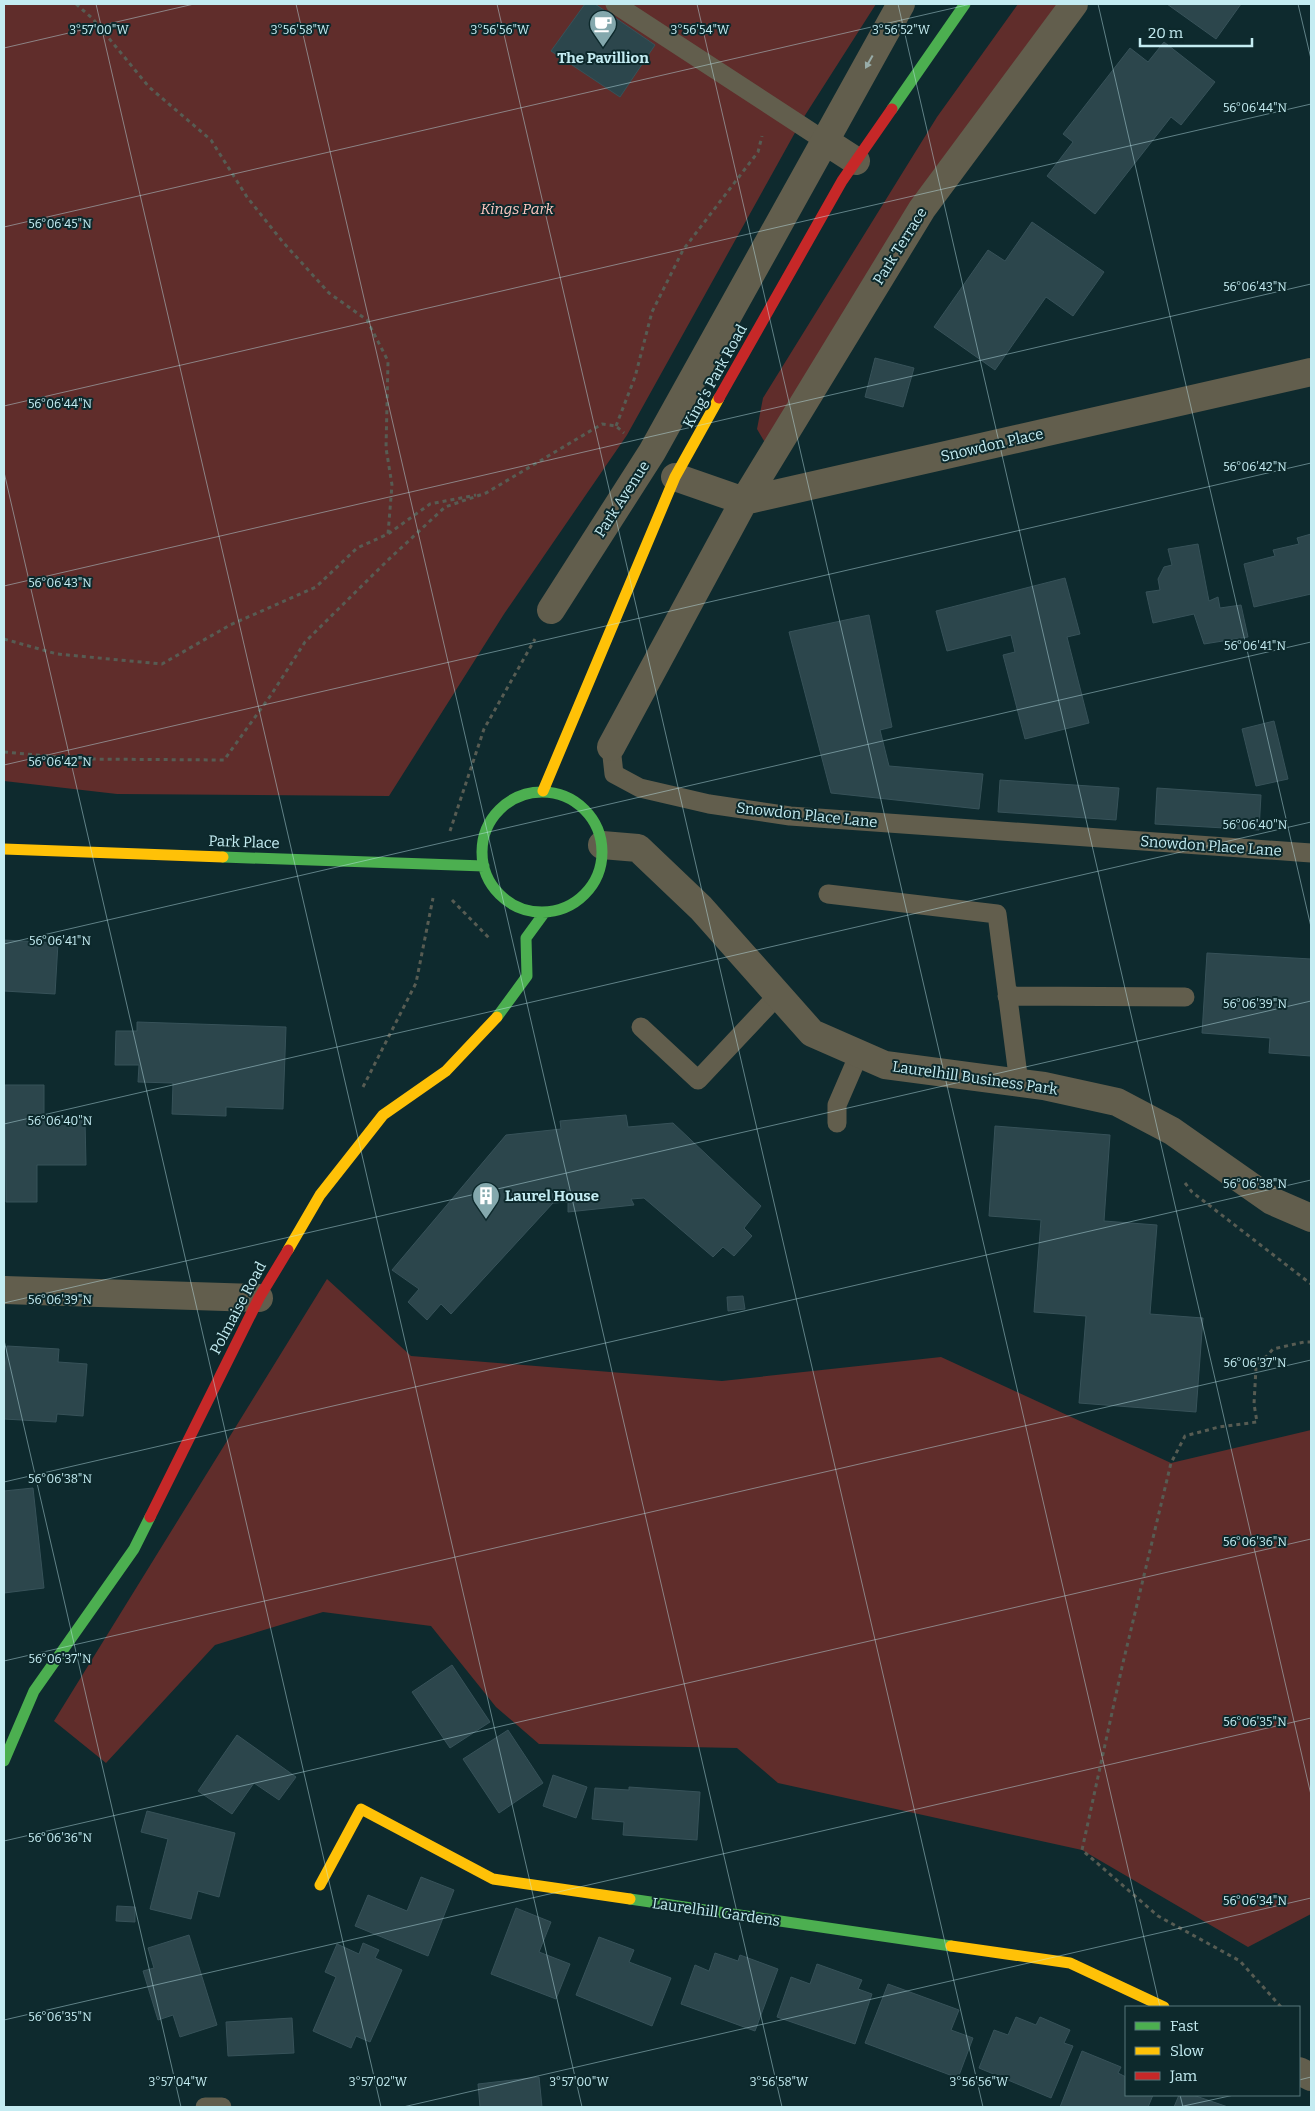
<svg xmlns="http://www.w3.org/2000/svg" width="1315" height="2111" viewBox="0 0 1315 2111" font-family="Bitter,serif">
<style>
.green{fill:#602d2b}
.building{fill:#2c464c;stroke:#375259}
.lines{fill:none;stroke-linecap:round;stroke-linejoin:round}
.path{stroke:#575c53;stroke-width:3;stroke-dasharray:4 4;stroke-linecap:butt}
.lane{stroke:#625e4d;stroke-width:19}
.street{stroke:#625e4d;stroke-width:28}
.fast{stroke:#4caf50;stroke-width:11}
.slow{stroke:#ffc107;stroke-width:11}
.jam{stroke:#c62828;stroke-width:11}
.oneway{fill:#98aca8}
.ticks{fill:none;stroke:#c4ecf2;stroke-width:1;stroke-opacity:0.45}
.labels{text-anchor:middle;stroke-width:4;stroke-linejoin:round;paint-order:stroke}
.poi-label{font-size:15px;font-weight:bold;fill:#c4ecf2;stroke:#0d292c}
.park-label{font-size:15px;font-style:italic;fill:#fec7c0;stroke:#0d292c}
.street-label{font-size:15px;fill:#c4ecf2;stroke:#0d292c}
.ticks-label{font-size:12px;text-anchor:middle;fill:#c4ecf2;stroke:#0d292c;stroke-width:4;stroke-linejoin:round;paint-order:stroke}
</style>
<rect width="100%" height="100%" fill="#0e2a2e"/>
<path class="green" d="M4,4H876L802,120L627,435L504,614L389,796L117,794L4,781Z
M1018,4H1074L767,446L757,429L763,398L937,117Z
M327,1279L411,1356L722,1381L941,1357L1171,1463L1311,1430V1914L1248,1947L1082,1850L778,1783L737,1748L539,1744L496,1707L431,1626L323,1612L215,1645L106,1763L54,1721Z"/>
<path class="building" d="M585,4H595L655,45L620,97L551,51Z
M1167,4H1241L1216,39Z
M1164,42L1215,82L1181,125L1171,117L1095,214L1047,176L1073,142L1063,134L1130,48L1148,62Z
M1032,222L1104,272L1073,316L1046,297L995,370L934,327L988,250L1005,261Z
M875,358L914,368L903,407L865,397Z
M1311,534V594L1254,607L1244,564L1275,556L1273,550L1299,544L1297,538Z
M1198,544L1209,601L1218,597L1220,608L1241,605L1248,637L1204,644L1194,614L1153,623L1146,592L1160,590L1158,579L1164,567L1172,565L1168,549Z
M1065,578L1080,634L1067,637L1089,723L1025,739L1003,655L1015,652L1011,635L947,651L936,611Z
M869,615L892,727L880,730L889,766L983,774L979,809L831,793L789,632Z
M1274,721L1288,779L1256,786L1242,729Z
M1000,780L1119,788L1116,820L998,812Z
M1157,788L1261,795L1259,830L1155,824Z
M4,940L58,943L55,994L4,991Z
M1207,953L1311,959V1056L1269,1053L1270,1038L1202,1033Z
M137,1022L286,1027L283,1109L226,1107V1116L172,1114L173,1083L138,1082L139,1065H115L116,1031H137Z
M5,1085H44V1119L85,1120L86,1165H37V1202H6Z
M626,1115L628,1127L673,1123L761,1206L744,1228L752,1236L734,1256L723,1247L713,1257L644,1198L631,1199L634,1205L568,1212V1202L553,1203L451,1314L441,1304L427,1320L408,1302L419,1289L392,1270L506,1135L561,1129L560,1121Z
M995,1126L1110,1135L1104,1221L1157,1225L1150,1314L1203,1318L1196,1412L1079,1403L1086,1316L1034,1312L1041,1220L989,1216Z
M743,1296L745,1309L728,1311L727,1297Z
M7,1346L59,1349L58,1362L87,1364L83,1416L57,1414L56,1422L4,1419V1380Z
M33,1488L44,1588L4,1593V1491Z
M452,1665L490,1722L450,1748L412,1692Z
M508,1730L543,1783L499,1813L463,1759Z
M237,1735L296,1777L279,1800L254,1783L232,1814L198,1791Z
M553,1775L587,1787L576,1818L543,1806Z
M629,1787L700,1792L697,1840L623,1835L624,1822L592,1819L595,1788L629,1790Z
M147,1811L235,1833L219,1897L198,1891L191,1919L150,1909L168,1839L141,1832Z
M421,1877L454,1890L428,1956L355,1926L368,1895L407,1911Z
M117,1906L135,1907V1922L116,1921Z
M516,1908L551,1922L539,1952L570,1964L556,1999L491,1974Z
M189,1935L217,2025L180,2037L173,2015L158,2020L143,1971L154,1968L148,1948Z
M599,1937L634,1950L629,1962L671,1978L652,2026L576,1995Z
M363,1943L379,1950L375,1958L402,1970L370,2042L356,2036L351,2048L313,2031L336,1977L325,1972L337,1944L359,1954Z
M715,1953L738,1961L740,1955L778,1969L755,2031L681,2004L695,1965L709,1971Z
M817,1964L862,1980L858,1989L872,1994L855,2044L777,2017L791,1977L810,1984Z
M888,1984L959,2010L951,2030L973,2038L958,2078L865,2043Z
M1016,2017L1036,2025L1040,2017L1070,2030L1064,2043L1073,2046L1051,2098L979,2068L994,2030L1008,2035Z
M292,2018L294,2053L228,2056L226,2022Z
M1082,2051L1121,2067L1118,2073L1126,2077V2095H1153L1148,2107H1060Z
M539,2077L542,2107H480L478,2084Z
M1179,2095H1193L1228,2107H1174Z"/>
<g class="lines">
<path class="path" d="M76,4L93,19L149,87L211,140L247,197L282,241L329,293L367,320L388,361L386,448L392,485L388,534
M616,426L635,377L652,312L683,250L758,152L762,136
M4,639L57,654L162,664L230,625L316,587L357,548L388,534L430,504L476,495
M4,752L80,759L224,760L271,695L305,642L387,561L445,507L486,493L602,424L616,426L624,433
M450,831L484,729L535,639
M452,900L491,940
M363,1087L416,983L433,898
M1185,1183L1192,1192L1311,1284
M1281,2007L1240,1961L1158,1916L1082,1850L1122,1667L1171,1463L1185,1436L1219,1427L1257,1422L1254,1404L1256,1368L1273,1349L1304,1342H1311"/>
<path class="lane" d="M615,4L825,141
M611,747L614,774L640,788L709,804L790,816L1311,853
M828,894L997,914L1019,1083
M1007,996L1185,997
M641,1027L698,1080L778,995
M837,1123V1105L859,1054
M205,2107H222"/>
<path class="street" d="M825,141L901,4
M675,477L744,501L1311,372
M551,610L652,452L825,141L856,161
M611,747L744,501L922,209L1074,4
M602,845L638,848L701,908L812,1033L885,1065L1044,1086L1117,1102L1172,1131L1272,1201L1311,1218
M4,1290L259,1298
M1299,2071L1311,2077"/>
<path class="fast" d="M892,109L965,4
M482 852a60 60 0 1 1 120 0a60 60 0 1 1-120 0Z
M223,857L484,866
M497,1017L527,976L526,938L545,912
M4,1761L34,1691L134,1549L150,1517
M630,1899L951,1946"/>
<path class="slow" d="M543,791L675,477L719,398
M4,849L223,857
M288,1250L320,1195L383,1115L446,1071L497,1017
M320,1885L361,1809L493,1879L630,1899
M951,1946L1070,1963L1164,2007"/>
<path class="jam" d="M719,398L842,181L892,109
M150,1517L259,1298L288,1250"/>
</g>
<defs><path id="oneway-solid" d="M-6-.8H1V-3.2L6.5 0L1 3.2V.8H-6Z" transform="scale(1.25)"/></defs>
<use class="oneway" href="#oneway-solid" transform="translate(869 62) rotate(119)"/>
<path class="ticks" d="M96,4L582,2107M296,4L782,2107M497,4L983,2107M697,4L1160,2007M898,4L1311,1795M1098,4L1311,927M1298,4L1311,59M4,48L194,4M4,227L971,4M4,406L1311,104M4,472L381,2107M4,586L1311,284M4,765L1311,463M4,944L1311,642M4,1124L1311,822M4,1303L1311,1001M4,1340L181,2107M4,1482L1311,1180M4,1661L1311,1360M4,1841L1311,1539M4,2020L1311,1718M1299,2080L1311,2077M1180,2095L1183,2107M403,2107L1311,1898M1179,2107L1234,2095"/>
<defs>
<symbol id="cafe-pin" viewBox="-11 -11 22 30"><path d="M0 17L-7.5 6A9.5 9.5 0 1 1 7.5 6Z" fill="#84a8ad" stroke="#0d292c"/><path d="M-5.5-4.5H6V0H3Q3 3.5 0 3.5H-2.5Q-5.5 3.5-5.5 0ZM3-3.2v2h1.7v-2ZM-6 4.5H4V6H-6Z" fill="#fff"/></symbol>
<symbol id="building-pin" viewBox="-11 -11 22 30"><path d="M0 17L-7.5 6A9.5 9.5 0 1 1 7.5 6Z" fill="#84a8ad" stroke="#0d292c"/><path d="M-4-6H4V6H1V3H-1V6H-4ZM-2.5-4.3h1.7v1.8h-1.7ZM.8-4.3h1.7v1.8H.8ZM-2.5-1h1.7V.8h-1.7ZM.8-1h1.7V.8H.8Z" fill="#fff"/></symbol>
</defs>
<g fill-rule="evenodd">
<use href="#cafe-pin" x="587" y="8" width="32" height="43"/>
<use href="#building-pin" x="470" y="1180" width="32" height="43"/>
</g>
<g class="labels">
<g class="poi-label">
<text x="603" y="63">The Pavillion</text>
<text x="505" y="1201" text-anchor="start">Laurel House</text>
</g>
<g class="park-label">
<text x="517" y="214">Kings Park</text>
</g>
<g class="street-label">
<text transform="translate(900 246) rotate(-58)" y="5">Park Terrace</text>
<text transform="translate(715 376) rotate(-61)" y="5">King's Park Road</text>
<text transform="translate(992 445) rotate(-13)" y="5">Snowdon Place</text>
<text transform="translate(622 499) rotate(-57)" y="5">Park Avenue</text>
<text transform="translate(807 815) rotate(6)" y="5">Snowdon Place Lane</text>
<text transform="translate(244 842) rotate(2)" y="5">Park Place</text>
<text transform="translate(1211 846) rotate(4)" y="5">Snowdon Place Lane</text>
<text transform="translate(975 1078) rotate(8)" y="5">Laurelhill Business Park</text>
<text transform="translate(238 1308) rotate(-62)" y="5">Polmaise Road</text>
<text transform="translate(716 1912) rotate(8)" y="5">Laurelhill Gardens</text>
</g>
</g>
<g class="ticks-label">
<text x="99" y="34">3°57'00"W</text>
<text x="300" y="34">3°56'58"W</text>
<text x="500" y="34">3°56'56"W</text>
<text x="700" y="34">3°56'54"W</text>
<text x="901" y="34">3°56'52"W</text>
<text x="1255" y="112">56°06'44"N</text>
<text x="60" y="228">56°06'45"N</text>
<text x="1255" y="291">56°06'43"N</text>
<text x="60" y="408">56°06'44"N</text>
<text x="1255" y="471">56°06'42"N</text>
<text x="60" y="587">56°06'43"N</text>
<text x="1255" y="650">56°06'41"N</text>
<text x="60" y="766">56°06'42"N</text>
<text x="1255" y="829">56°06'40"N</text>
<text x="60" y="945">56°06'41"N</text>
<text x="1255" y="1008">56°06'39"N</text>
<text x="60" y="1125">56°06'40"N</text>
<text x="1255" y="1188">56°06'38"N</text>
<text x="60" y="1304">56°06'39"N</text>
<text x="1255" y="1367">56°06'37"N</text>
<text x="60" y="1483">56°06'38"N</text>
<text x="1255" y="1546">56°06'36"N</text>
<text x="60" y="1663">56°06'37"N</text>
<text x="1255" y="1726">56°06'35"N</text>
<text x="60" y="1842">56°06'36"N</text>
<text x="1255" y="1905">56°06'34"N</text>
<text x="60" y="2021">56°06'35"N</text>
<text x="178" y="2086">3°57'04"W</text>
<text x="378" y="2086">3°57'02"W</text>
<text x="579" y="2086">3°57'00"W</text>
<text x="779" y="2086">3°56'58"W</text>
<text x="979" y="2086">3°56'56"W</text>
</g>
<rect width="1315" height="2111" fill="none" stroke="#c4ecf2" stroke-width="10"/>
<rect x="1125" y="2006" width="175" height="90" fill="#0d292c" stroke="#56777b"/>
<rect x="1135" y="2022" width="25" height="8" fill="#4caf50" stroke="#56777b"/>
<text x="1170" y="2031" font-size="15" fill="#c4ecf2">Fast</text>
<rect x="1135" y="2047" width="25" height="8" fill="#ffc107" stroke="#56777b"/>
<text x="1170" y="2056" font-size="15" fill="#c4ecf2">Slow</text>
<rect x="1135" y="2072" width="25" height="8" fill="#c62828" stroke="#56777b"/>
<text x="1170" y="2081" font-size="15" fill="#c4ecf2">Jam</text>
<path d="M1140 38v8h112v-8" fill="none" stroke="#c4ecf2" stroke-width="2.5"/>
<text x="1148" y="38" font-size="15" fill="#c4ecf2" stroke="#0d292c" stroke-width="4" paint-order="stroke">20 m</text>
</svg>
